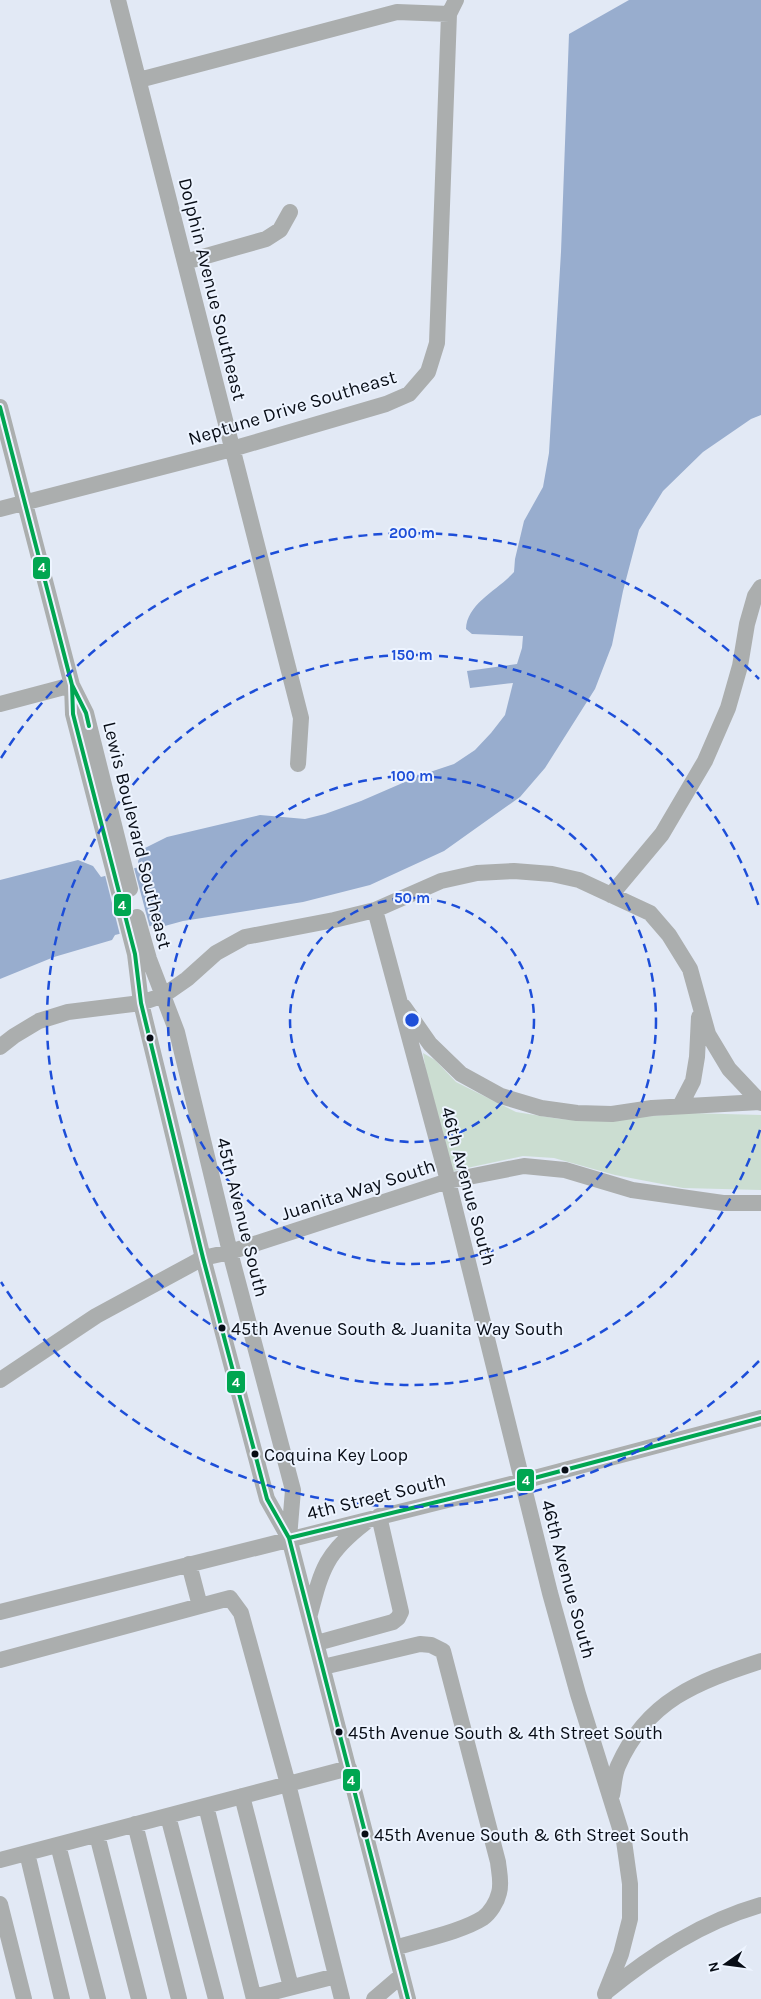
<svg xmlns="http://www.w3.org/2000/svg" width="761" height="1999" viewBox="0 0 761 1999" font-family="Karla,sans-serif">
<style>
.green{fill:#cbddd1}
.water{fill:#98adce}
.pier{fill:#e2e9f5}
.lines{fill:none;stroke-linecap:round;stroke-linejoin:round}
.minor{stroke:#abaeae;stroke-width:16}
.bus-1-casing{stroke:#edf4ff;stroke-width:8}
.bus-1{stroke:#00a651;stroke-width:4}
.ring{fill:none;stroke:#1d4ed8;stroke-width:2.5;stroke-dasharray:9 6}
.bus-dot{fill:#080d16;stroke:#edf4ff;stroke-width:2}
.labels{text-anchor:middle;stroke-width:4;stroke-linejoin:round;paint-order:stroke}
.bus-label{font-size:18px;fill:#080d16;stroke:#edf4ff;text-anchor:start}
.street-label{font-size:19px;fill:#080d16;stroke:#edf4ff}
.centre{fill:#1d4ed8;stroke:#edf4ff;stroke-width:2.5}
.ring-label{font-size:15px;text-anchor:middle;font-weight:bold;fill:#1d4ed8;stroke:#edf4ff;stroke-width:4;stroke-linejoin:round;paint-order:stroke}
.line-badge{stroke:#edf4ff;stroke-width:2}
.badge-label{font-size:14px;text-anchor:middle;font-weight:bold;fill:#fff}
</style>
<rect width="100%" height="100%" fill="#e2e9f5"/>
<path class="green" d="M423,1053L435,1060L456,1082L516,1112L560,1119L594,1121L689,1113L761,1115V1190L683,1188L615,1175L554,1158L523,1156L453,1171L426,1071Z"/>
<path class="water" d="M629,0H761V415L751,419L703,452L663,491L639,530L623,591L612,645L595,689L545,768L520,797L444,851L370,885L303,902L183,921L161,927L155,925L115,935L112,940L54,957L0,979V880L78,860L93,866L101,877L139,867L138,861L145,848L167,837L260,815L305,819L325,814L361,801L421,775L454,764L475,750L491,733L505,715L513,683L470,688L467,671L517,664L522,648L523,636L472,634L466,629C467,603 498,590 514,572L515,559L524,521L543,487L549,453L561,252L569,34Z"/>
<path class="pier" d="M134,868L150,928L120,935L105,875Z"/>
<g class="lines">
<path class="minor" d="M118,0L301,718L298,764
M139,80L397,12L449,14
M185,262L266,239L280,230L290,212
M0,407L72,685L86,713L130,889
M0,509L232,449L386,404L409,394L428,372L437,343L449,14L456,0
M72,685L73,714L135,954L141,1003L203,1258L267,1499L289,1538L408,1999
M0,704L72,685
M611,895L662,834L705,761L728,708L740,666L747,624L755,596L761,587
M375,910L448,1181L550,1593L578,1694L624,1841L630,1884V1919L621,1954L605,1994
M137,917L149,959L177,1032L230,1252L293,1490L289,1538
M404,1007L430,1044L461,1074L501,1096L541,1108L577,1113L612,1114L652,1108L760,1102
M0,1047L14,1036L39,1021L68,1012L141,1003L164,995L187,979L216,953L245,937L334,920L375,910L441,881L477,873L514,871L552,874L579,880L650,913L669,935L690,969L708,1034L729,1069L761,1103
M680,1106L693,1081L697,1057L699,1017
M0,1380L96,1316L203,1258L230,1252L448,1181L524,1166L565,1170L632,1190L723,1203H761
M200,1606L230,1598L241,1613L288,1784L342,1999
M0,1612L523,1481L761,1418
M310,1614C322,1568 326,1553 365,1523
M317,1643L393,1622L398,1618L401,1612L379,1516
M0,1660L200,1606L189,1564
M323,1667L420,1644L431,1645L443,1651L498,1862C499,1872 502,1883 499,1893C497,1902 490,1913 483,1918C461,1932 420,1940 395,1948
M612,1795C614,1786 614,1775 618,1766C647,1700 697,1682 761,1661
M242,1796L291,1987
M206,1806L254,1999
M168,1816L216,1999
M135,1824L179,1999
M97,1835L139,1999
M58,1845L98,1999
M27,1853L62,1999
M0,1860L349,1768
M0,1904L24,1999
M606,1992C653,1954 702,1922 761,1905
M254,1997L336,1976
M374,1999L402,1975"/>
<defs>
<path id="bus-1" d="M0,407L72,685L86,713L89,726
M72,685L73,714L135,954L141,1003L203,1258L267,1499L289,1538L408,1999
M289,1538L523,1481L761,1418"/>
</defs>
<use href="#bus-1" class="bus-1-casing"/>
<use href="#bus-1" class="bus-1"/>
</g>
<g class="ring">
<circle cx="412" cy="1020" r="122"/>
<circle cx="412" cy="1020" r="244"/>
<path d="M760 1130A365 365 0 1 1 760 910"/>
<path d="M759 1361A487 487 0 0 1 1 1282M1 758A487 487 0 0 1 759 679"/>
</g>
<g class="bus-dot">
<circle cx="150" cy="1038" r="4.5"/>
<circle cx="222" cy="1328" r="4.5"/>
<circle cx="255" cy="1454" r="4.5"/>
<circle cx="565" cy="1470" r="4.5"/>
<circle cx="339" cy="1732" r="4.5"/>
<circle cx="365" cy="1834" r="4.5"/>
</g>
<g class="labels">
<g class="bus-label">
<text x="231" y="1335">45th Avenue South &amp; Juanita Way South</text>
<text x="264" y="1461">Coquina Key Loop</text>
<text x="348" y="1739">45th Avenue South &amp; 4th Street South</text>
<text x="374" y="1841">45th Avenue South &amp; 6th Street South</text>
</g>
<g class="street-label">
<text transform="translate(213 289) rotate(76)" y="7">Dolphin Avenue Southeast</text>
<text transform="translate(292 407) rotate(-17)" y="7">Neptune Drive Southeast</text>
<text transform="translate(138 835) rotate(76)" y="7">Lewis Boulevard Southeast</text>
<text transform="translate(469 1186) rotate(75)" y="7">46th Avenue South</text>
<text transform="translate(358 1189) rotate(-18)" y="7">Juanita Way South</text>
<text transform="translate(243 1217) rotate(76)" y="7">45th Avenue South</text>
<text transform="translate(376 1496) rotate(-14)" y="7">4th Street South</text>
<text transform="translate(569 1579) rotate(75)" y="7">46th Avenue South</text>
</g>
</g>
<circle cx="412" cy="1020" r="8" class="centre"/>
<g class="ring-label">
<text x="412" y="538">200 m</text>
<text x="412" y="660">150 m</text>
<text x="412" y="781">100 m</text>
<text x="412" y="903">50 m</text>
</g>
<g class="line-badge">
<rect x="32" y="556" width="19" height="24" rx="5" fill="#00a651"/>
<rect x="113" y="893" width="19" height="24" rx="5" fill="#00a651"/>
<rect x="226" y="1370" width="20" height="24" rx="5" fill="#00a651"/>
<rect x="516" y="1468" width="19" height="24" rx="5" fill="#00a651"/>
<rect x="342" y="1768" width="19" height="24" rx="5" fill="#00a651"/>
</g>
<g class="badge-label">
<text x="42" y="572">4</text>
<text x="122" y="910">4</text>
<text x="236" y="1387">4</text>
<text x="526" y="1485">4</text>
<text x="351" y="1785">4</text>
</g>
<g transform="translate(726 1964) rotate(256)" stroke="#edf4ff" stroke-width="4" paint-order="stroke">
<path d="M0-4L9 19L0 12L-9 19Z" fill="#080d16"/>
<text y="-8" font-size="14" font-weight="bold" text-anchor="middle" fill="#080d16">N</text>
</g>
</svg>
